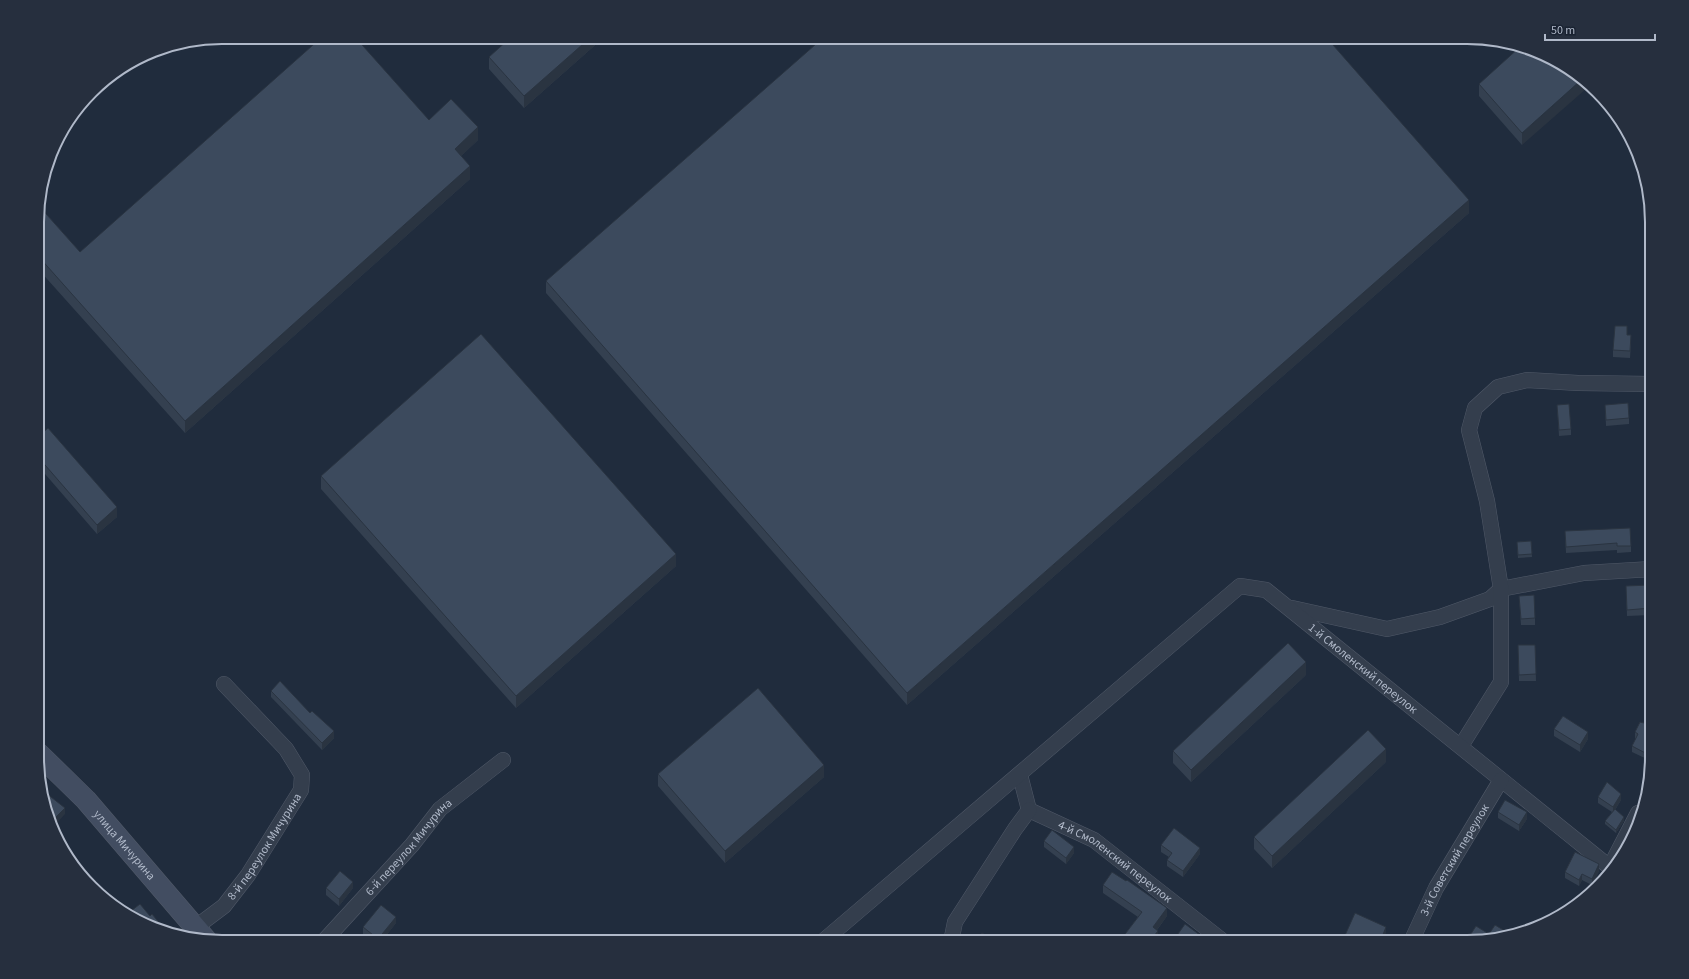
<svg xmlns="http://www.w3.org/2000/svg" width="1689" height="979" viewBox="0 0 1689 979" font-family="'Source Sans 3',sans-serif">
<style>
.lines{fill:none;stroke-linecap:round;stroke-linejoin:round}
.street-casing{stroke:#505968;stroke-width:16}
.secondary-casing{stroke:#505968;stroke-width:22}
.street{stroke:#343e4d;stroke-width:15}
.secondary{stroke:#424d61;stroke-width:21}
.wall{fill:#344050}
.shaded-wall{fill:#2a3441}
.building{fill:#3c4a5d;stroke:#2a3441}
.labels{text-anchor:middle;stroke-width:4;stroke-linejoin:round;paint-order:stroke}
.street-label{font-size:12px;fill:#b0b9c9;stroke:#1a2332}
.rim{fill:none;stroke:#b0b9c9;stroke-width:2}
</style>
<rect width="100%" height="100%" fill="#202c3d"/>
<g class="lines">
<defs>
<g id="street">
<path d="M1292,608L1387,629L1440,617L1490,599L1501,589L1584,573L1652,569"/>
<path d="M1461,746L1501,682V589L1487,501L1469,430L1475,408L1498,387L1527,380L1578,383L1652,384"/>
<path id="s1" d="M1020,775L1029,810L1094,840L1224,942"/>
<path d="M1610,867L1638,813"/>
<path id="s2" d="M196,927L224,906L248,875L301,790L302,775L286,749L224,684"/>
<path id="s3" d="M323,942L412,845L440,809L503,760"/>
<path id="s4" d="M822,942L1240,586L1266,590L1612,869"/>
<path d="M951,942L955,922L1015,829L1029,810"/>
<path id="s5" d="M1411,942L1436,888L1501,780"/>
</g>
<g id="secondary">
<path id="s6" d="M39,754L86,800L206,940"/>
</g>
</defs>
<use href="#street" class="street-casing"/>
<use href="#secondary" class="secondary-casing"/>
<use href="#street" class="street"/>
<use href="#secondary" class="secondary"/>
</g>
<path class="wall" d="M496,37H602V39L524,108L489,69V57L503,45Z
M1560,62L1522,145L1479,96V84Z
M429,120L478,140L461,156L470,179L185,433L39,270V206L80,252Z
M1469,213L907,705L546,293V281Z
M1627,335L1631,342L1630,358L1613,357V350Z
M1557,405L1571,429V435L1559,436Z
M1605,405L1629,418V424L1606,426Z
M39,436L117,517L97,534L39,467Z
M321,476L676,566L516,708L321,489Z
M1565,531L1631,546V552L1617,553V550L1566,553Z
M1531,541L1532,557L1518,558L1517,542Z
M1626,586L1651,608V615L1627,616Z
M1519,596L1535,618V625H1521Z
M1518,645H1535L1536,681H1519Z
M1306,675L1191,782L1173,763V751Z
M271,691L334,738L322,750L271,697Z
M1652,709L1651,761L1632,752V746L1636,739L1635,738V732L1644,723Z
M1554,729L1588,739L1580,752L1554,736Z
M1386,762L1272,868L1254,849V837Z
M658,774L824,777L725,863L658,786Z
M1598,797L1621,800L1615,810L1624,821L1616,833L1605,824V821L1612,812L1598,803Z
M1498,812L1527,819L1519,831L1498,818Z
M1044,841L1074,853L1066,864L1044,847Z
M1161,845L1200,854L1183,877L1167,866V860L1169,857L1161,852Z
M1599,871L1592,885L1582,880L1579,886L1565,878V872Z
M1103,885L1167,916L1157,930L1158,939L1156,942H1119L1138,917L1103,893Z
M326,888H353L339,906L326,895Z
M396,923L381,942H374L363,934V927Z"/>
<path class="shaded-wall" d="M591,37H602V39L524,108V96Z
M1580,81L1587,88L1522,145V133Z
M478,127V140L455,162V149Z
M470,166V179L185,433V421Z
M1469,200V213L907,705V693Z
M117,507V517L97,534V525Z
M676,554V566L516,708V696Z
M43,609V619L39,623V614Z
M1306,662V675L1191,782V770Z
M334,731V738L322,750V743Z
M1588,732V739L1580,752V745Z
M1386,749V762L1272,868V856Z
M824,765V777L725,863V851Z
M1621,794V800L1613,813V807Z
M65,808V814L55,825L53,820Z
M1527,812V819L1519,831V825Z
M1624,817V821L1616,833V830Z
M1074,847V853L1066,864V858Z
M1200,848V854L1183,877V871Z
M1599,864V871L1592,885V879Z
M1582,874V880L1579,886V880Z
M353,882V888L339,906V899Z
M1167,908V916L1153,935V927Z
M396,917V923L381,942H378V939Z
M161,925V930L157,928Z
M1386,927V933L1383,942H1380Z
M1158,931V939L1156,942H1149Z"/>
<path class="building" d="M322,37H355L429,120L451,99L478,127L455,149L470,166L185,421L39,257V206L80,252Z
M507,37H591L524,96L489,57L509,39Z
M824,37H1326L1469,200L907,693L546,281Z
M1521,46L1560,62L1580,81L1522,133L1479,84Z
M1615,326H1627V335H1631L1630,351L1613,350Z
M481,334L676,554L516,696L321,476Z
M1628,403L1629,418L1606,420L1605,405Z
M1569,404L1571,429L1559,430L1557,405Z
M48,428L117,507L97,525L39,458V436Z
M1630,528L1631,546H1617V543L1566,547L1565,531Z
M1531,541L1532,554L1518,555L1517,542Z
M1650,585L1651,608L1627,610L1626,586Z
M1534,595L1535,618L1521,619L1519,596Z
M39,604L43,609L39,614Z
M1288,643L1306,662L1191,770L1173,751Z
M1518,645H1535L1536,674L1519,675Z
M280,681L310,713L312,711L334,731L322,743L271,691Z
M758,688L824,765L725,851L658,774Z
M1652,709V755L1651,756L1632,746L1638,734L1635,732L1640,722L1644,723Z
M1563,716L1588,732L1580,745L1554,729Z
M1368,730L1386,749L1272,856L1254,837Z
M1607,782L1621,794L1613,807L1598,797Z
M46,793L65,808L53,820L44,795Z
M1505,800L1527,812L1519,825L1498,812Z
M1615,809L1624,817L1616,830L1605,821Z
M1174,828L1200,848L1183,871L1167,860L1172,853L1161,845Z
M1052,830L1074,847L1066,858L1044,841Z
M1575,852L1599,864L1592,879L1582,874L1579,880L1565,872Z
M340,871L353,882L339,899L326,888Z
M1112,872L1126,881L1127,880L1167,908L1153,927L1158,931L1149,942H1119L1142,912L1103,885Z
M140,904L150,916L152,914L161,925L157,928L129,917L127,914Z
M381,905L396,917L378,939L363,927Z
M1355,913L1386,927L1380,942H1342Z
M1185,924L1208,941L1207,942H1173V941Z
M1495,925L1505,931L1503,934L1479,942H1470L1467,940L1476,926L1489,934Z
M982,933L996,942H977Z"/>
<g class="labels">
<g class="street-label">
<text dy="4" stroke="none"><textPath href="#s4" startOffset="700">1-й Смоленский переулок</textPath></text>
<text dy="4" stroke="none"><textPath href="#s6" startOffset="125">улица Мичурина</textPath></text>
<text dy="4" stroke="none"><textPath href="#s2" startOffset="107">8-й переулок Мичурина</textPath></text>
<text dy="4" stroke="none"><textPath href="#s3" startOffset="128">6-й переулок Мичурина</textPath></text>
<text dy="4" stroke="none"><textPath href="#s5" startOffset="93">3-й Советский переулок</textPath></text>
<text dy="4" stroke="none"><textPath href="#s1" startOffset="137">4-й Смоленский переулок</textPath></text>
</g>
</g>
<path d="M0 0H1689V979H0ZM222 44H1467A178 178 0 0 1 1645 222V757A178 178 0 0 1 1467 935H222A178 178 0 0 1 44 757V222A178 178 0 0 1 222 44Z" fill="#262f3e" fill-rule="evenodd"/>
<path class="rim" d="M222 44H1467A178 178 0 0 1 1645 222V757A178 178 0 0 1 1467 935H222A178 178 0 0 1 44 757V222A178 178 0 0 1 222 44Z"/>
<path d="M1545 34v6h110v-6" fill="none" stroke="#b0b9c9" stroke-width="2"/>
<text x="1551" y="34" font-size="12" fill="#b0b9c9" stroke="#1a2332" stroke-width="3" paint-order="stroke">50 m</text>
</svg>
